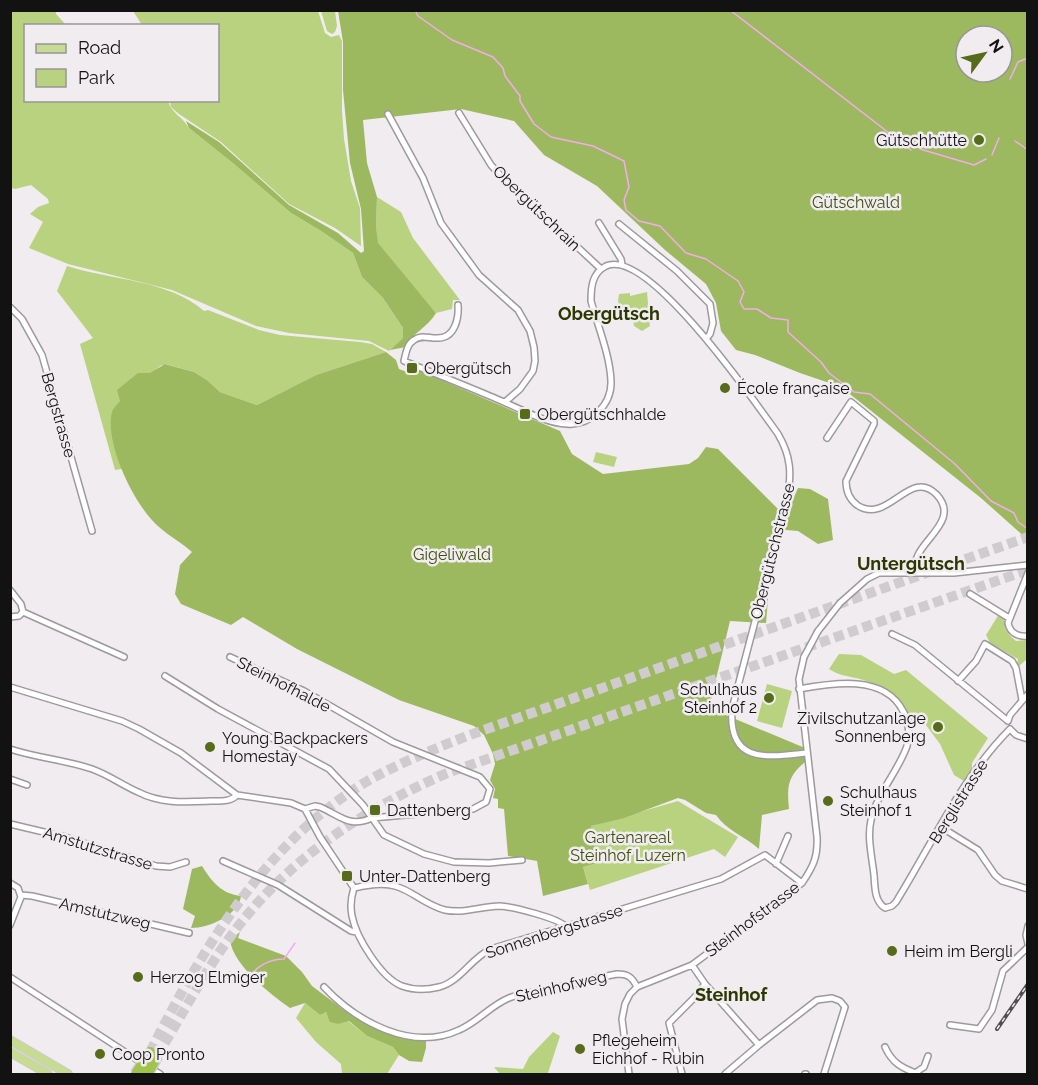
<svg xmlns="http://www.w3.org/2000/svg" width="1038" height="1085" viewBox="0 0 1038 1085" font-family="Raleway,sans-serif">
<style>
.green{fill:#b8d27f}
.forest{fill:#9db95f;fill-rule:evenodd}
.lines{fill:none;stroke-linecap:round;stroke-linejoin:round}
.stream{stroke:#f5abed;stroke-width:1.5}
.motorway-tunnel{stroke:#d0cbcf;stroke-width:10;stroke-dasharray:10 5;stroke-linecap:butt}
.minor-casing{stroke:#9d999c;stroke-width:8}
.primary-casing{stroke:#cbcbcb;stroke-width:10}
.minor{stroke:#fff;stroke-width:5}
.primary{stroke:#c7db93;stroke-width:8}
.rail-casing{stroke:#504e50;stroke-width:4}
.rail{stroke:#f1ecf0;stroke-width:1.5;stroke-dasharray:4.5;stroke-linecap:butt}
.minor-bridge-casing{stroke:#9d999c;stroke-width:8;stroke-linecap:butt}
.motorway-bridge-casing{stroke:#cbcbcb;stroke-width:13;stroke-linecap:butt}
.minor-bridge{stroke:#fff;stroke-width:5}
.motorway-bridge{stroke:#a1c34b;stroke-width:10}
.poi-dot{fill:#566c1a;stroke:#f1ecf0;stroke-width:2}
.labels{text-anchor:middle;stroke-width:5;stroke-linejoin:round;paint-order:stroke}
.poi-label{font-size:16px;fill:#131213;stroke:#f1ecf0;text-anchor:start}
.park-label{font-size:16px;fill:#3e4f0d;stroke:#f1ecf0}
.street-label{font-size:16px;fill:#131213;stroke:#f1ecf0}
.neighbourhood-label{font-size:18px;font-weight:bold;fill:#2b3900;stroke:#f1ecf0}
</style>
<rect width="100%" height="100%" fill="#f1ecf0"/>
<path class="green" d="M11,11H56V14L66,25L26,26V100L168,101C172,114 182,116 189,128L234,164L291,213L321,231L353,253L362,277L383,298L403,328V338L389,351L369,341L289,333L256,326L172,290L68,264L29,248L43,222L30,214L38,207L49,203L48,199L31,185L15,189L11,188Z
M133,11H318L325,33L331,37L339,35L342,41V111L344,139L351,181L360,208L361,246L335,228L289,204L221,142L179,114L171,107L170,101L218,100V26L142,25Z
M321,11H335L337,26L335,32L332,34L327,31Z
M377,197L401,212L413,238L460,300H453L452,309L436,313L377,243L376,227Z
M67,266C111,280 169,280 204,311L208,310L259,330L280,335L360,342L372,344L386,352L316,375L257,405L220,392L207,380L194,372L166,364L160,366L120,401L111,428L122,469L115,470L80,344L93,338L57,291Z
M647,292L650,326L642,331L634,326L632,314L623,315L618,301L619,294L630,293V296Z
M596,452L617,457L614,467L593,462Z
M999,614L1005,618C1004,630 1008,634 1016,641L1027,640V659L1019,666L1017,664L1018,659L990,643L986,635Z
M839,654L861,655L894,674L906,670L988,738L972,763V769L964,781L954,775L940,744L923,721L912,723C901,697 887,687 860,679C849,676 839,676 829,669Z
M767,684L792,691L782,728L757,721Z
M678,801L738,837L725,857L714,849L590,890L583,867L600,862L591,826Z
M305,1003L320,1015L325,1012L339,1024L348,1021L367,1036L393,1047L399,1055L387,1074H342L341,1064L316,1042L296,1018Z
M553,1032L560,1036L548,1073L550,1074H500L494,1067L523,1069L529,1057Z"/>
<path class="forest" d="M338,11H1027V539L981,498L841,387L800,373L755,355L736,350L721,331L716,303L706,284L665,250L597,186L544,155L514,121L461,109L363,120L367,163L377,197L376,227L378,243L436,313C428,327 411,334 406,347L390,350L403,338V328L383,298L362,277L353,253L321,231L291,213L234,164L189,128L186,121L219,142L289,205L338,233L361,253L364,251L361,209L350,163L343,90V42ZM966,36H1002V72H966Z
M386,352L396,360L399,369L407,372L418,370L560,431L572,454L603,474L689,464L698,458L706,447L718,449L779,510L788,511L798,488L810,489L828,499L833,540L818,544L798,531L774,529L766,623L730,621L709,708L805,748V762C787,777 787,787 789,809L762,815L759,849C746,837 726,830 716,815L706,813L685,800L678,798L624,818L591,826L601,862L583,867L588,884L543,896L537,861L508,856L504,809L498,808V799L493,798L495,789L490,780L495,764L493,754L484,735L474,726L399,700L297,649L243,617L231,625L181,604L175,594L180,565L192,552C182,543 169,536 159,527C135,507 104,443 112,412C113,408 117,405 120,401L117,390L138,373H150L165,364L194,372L207,380L220,392L257,405L316,375Z
M202,866C212,882 222,894 241,896C239,915 209,928 191,928L195,916L183,909L192,869Z
M240,932L238,938L286,956L302,972L312,986L348,1013L368,1023L426,1039V1048L422,1062L409,1061L399,1055L393,1047L367,1036L349,1021L339,1024L330,1022L326,1012L320,1015L305,1003L290,1008C270,994 233,965 230,940Z"/>
<g class="lines">
<path class="stream" d="M415,10L418,16L452,40L493,57L503,68L505,76L520,96V101L534,124L551,137L593,146L624,161L629,187L624,200L626,210L639,221L660,226L686,253L706,259L738,281L744,292L740,302L744,309H757L771,318L788,320V332L821,362L829,373L854,392L870,394L955,464L991,501L1014,513L1018,522L1028,529
M730,10L911,150
M1010,79L1018,62L1028,58
M1015,141L1028,150
M920,149L974,165L986,159
M992,155L999,138
M229,972L250,979C254,966 271,959 284,959L295,943"/>
<path class="motorway-tunnel" d="M150,1052C203,948 267,839 371,779C402,762 434,749 467,736L1028,537
M157,1056C179,1020 199,982 223,947C279,865 360,810 450,772L1028,570"/>
<defs>
<path id="minor" d="M459,113L491,165L500,175L601,269
M388,114L423,178L441,223L479,275L518,310L530,331L534,347L535,361L533,371L520,389L505,402
M599,223L621,259L622,265
M619,224L677,271L710,304L713,323L710,334L706,339
M458,305C459,318 455,338 438,338C430,339 422,334 414,340C407,344 406,353 404,361C438,375 472,388 506,403C525,411 546,423 567,424C590,426 612,405 611,381C610,355 598,327 591,301C591,287 592,273 606,266C648,247 755,402 778,434C791,456 792,474 787,499L732,709C728,765 768,757 807,753
M10,307L22,319L42,355L92,531
M827,438L851,402L874,421V424L846,481C846,490 849,499 857,505C888,526 910,466 937,495C958,518 927,536 918,555C915,560 915,567 914,573
M1028,573L1008,623C1010,633 1018,637 1028,636
M10,590L21,604L23,612
M970,594L1009,618
M23,612L124,657
M10,617L19,616L23,612
M818,631L840,603L867,579L879,573H954L1028,565
M892,634L915,645L1008,721
M230,657L304,691L393,742L480,777L490,789L486,802L473,809L372,818C349,828 341,816 320,807L315,806L305,809
M165,676L218,709L329,769L363,805L384,835L424,854L454,862L489,863L522,860
M958,681L976,661L985,644L1012,661L1016,668L1022,700
M10,687L122,721L139,729L181,753L237,795L291,803L305,809
M799,689C833,683 884,674 903,711C909,721 910,735 907,746C898,772 877,793 871,820C867,837 872,857 874,875C875,886 874,901 885,908L892,906L896,902C932,844 962,777 1010,729
M1008,721L1010,715L1028,694
M1010,729L1016,735L1028,739
M10,749C37,758 66,760 92,769C109,775 122,785 138,792C161,804 186,802 211,801C220,801 231,802 237,795
M10,779L27,785
M305,809L320,837L354,888C351,897 350,906 352,916C356,937 381,978 402,986C413,990 427,990 439,987C460,982 471,958 491,949L721,879L765,855L802,883
M10,824L65,837L156,866L170,867L186,862
M941,827L978,850L995,875L1002,881L1028,889
M223,861L278,885L351,931L357,932
M776,864L788,836
M10,883L18,888L21,897L10,925
M354,888C367,885 382,882 395,886C413,891 425,905 445,910C464,914 481,906 500,906C513,907 559,918 566,927
M21,895L32,896L189,933
M1028,926L1026,935L1028,944
M692,965L705,984L759,1045
M10,977L142,1063
M324,987C357,1022 412,1052 459,1030C478,1022 491,1005 509,998C519,994 530,993 541,991C566,986 591,979 617,974C628,974 632,977 637,987
M950,1025L979,1029L992,1010L1003,971L1028,947
M885,1047C892,1063 902,1068 918,1074
M150,1068L160,1074
M915,1073L924,1067L928,1056
M629,1074L622,1019L625,1004L630,994L637,987L692,965L802,883C813,867 818,857 817,837L799,679L804,657
M682,1074L669,1023L694,998L705,984
M725,1074L759,1045L817,1000L832,998L840,1001L845,1007L824,1074
M805,1074H806"/>
<path id="primary" d="M10,1040L68,1074
M10,1052L48,1074"/>
</defs>
<use href="#minor" class="minor-casing"/>
<use href="#primary" class="primary-casing"/>
<use href="#minor" class="minor"/>
<use href="#primary" class="primary"/>
<defs>
<path id="rail" d="M997,1029L1028,984"/>
</defs>
<use href="#rail" class="rail-casing"/>
<use href="#rail" class="rail"/>
<defs>
<path id="minor-bridge" d="M804,657L818,631"/>
<path id="motorway-bridge" d="M136,1074L150,1052
M147,1074L157,1056"/>
</defs>
<use href="#minor-bridge" class="minor-bridge-casing"/>
<use href="#motorway-bridge" class="motorway-bridge-casing"/>
<use href="#minor-bridge" class="minor-bridge"/>
<use href="#motorway-bridge" class="motorway-bridge"/>
</g>
<g class="poi-dot">
<circle cx="979" cy="140" r="6"/>
<rect x="406" y="362" width="12" height="12" rx="3"/>
<circle cx="725" cy="388" r="6"/>
<rect x="519" y="408" width="12" height="12" rx="3"/>
<circle cx="769" cy="698" r="6"/>
<circle cx="938" cy="727" r="6"/>
<circle cx="210" cy="747" r="6"/>
<circle cx="828" cy="801" r="6"/>
<rect x="369" y="804" width="12" height="12" rx="3"/>
<rect x="341" y="870" width="12" height="12" rx="3"/>
<circle cx="892" cy="951" r="6"/>
<circle cx="138" cy="977" r="6"/>
<circle cx="580" cy="1049" r="6"/>
<circle cx="100" cy="1054" r="6"/>
</g>
<g class="labels">
<g class="poi-label">
<text x="967" y="146" text-anchor="end">Gütschhütte</text>
<text x="424" y="374">Obergütsch</text>
<text x="737" y="394">École française</text>
<text x="537" y="420">Obergütschhalde</text>
<text x="757" y="695" text-anchor="end">Schulhaus<tspan x="757" dy="18">Steinhof 2</tspan></text>
<text x="926" y="724" text-anchor="end">Zivilschutzanlage<tspan x="926" dy="18">Sonnenberg</tspan></text>
<text x="222" y="744">Young Backpackers<tspan x="222" dy="18">Homestay</tspan></text>
<text x="840" y="798">Schulhaus<tspan x="840" dy="18">Steinhof 1</tspan></text>
<text x="387" y="816">Dattenberg</text>
<text x="359" y="882">Unter-Dattenberg</text>
<text x="904" y="957">Heim im Bergli</text>
<text x="150" y="983">Herzog Elmiger</text>
<text x="592" y="1046">Pflegeheim<tspan x="592" dy="18">Eichhof - Rubin</tspan></text>
<text x="112" y="1060">Coop Pronto</text>
</g>
<g class="park-label">
<text x="856" y="208">Gütschwald</text>
<text x="452" y="560">Gigeliwald</text>
<text x="628" y="843">Gartenareal<tspan x="628" dy="18">Steinhof Luzern</tspan></text>
</g>
<g class="street-label">
<text transform="translate(537 208) rotate(44)" y="6">Obergütschrain</text>
<text transform="translate(59 415) rotate(74)" y="6">Bergstrasse</text>
<text transform="translate(772 551) rotate(-76)" y="6">Obergütschstrasse</text>
<text transform="translate(284 684) rotate(27)" y="6">Steinhofhalde</text>
<text transform="translate(958 801) rotate(-58)" y="6">Berglistrasse</text>
<text transform="translate(98 848) rotate(17)" y="6">Amstutzstrasse</text>
<text transform="translate(105 913) rotate(13)" y="6">Amstutzweg</text>
<text transform="translate(752 919) rotate(-37)" y="6">Steinhofstrasse</text>
<text transform="translate(554 931) rotate(-18)" y="6">Sonnenbergstrasse</text>
<text transform="translate(561 986) rotate(-13)" y="6">Steinhofweg</text>
</g>
<g class="neighbourhood-label">
<text x="609" y="320">Obergütsch</text>
<text x="911" y="570">Untergütsch</text>
<text x="731" y="1001">Steinhof</text>
</g>
</g>
<rect width="1038" height="1085" fill="none" stroke="#131213" stroke-width="24"/>
<rect x="24" y="24" width="195" height="78" fill="#f1ecf0" stroke="#989598" stroke-width="1.5"/>
<rect x="36" y="44" width="30" height="9" fill="#c7db93" stroke="#989598" stroke-width="1.5"/>
<text x="78" y="54" font-size="18" fill="#131213">Road</text>
<rect x="36" y="69" width="30" height="18" fill="#b8d27f" stroke="#989598" stroke-width="1.5"/>
<text x="78" y="84" font-size="18" fill="#131213">Park</text>
<g transform="translate(984 54) rotate(57)"><circle r="28" fill="#f1ecf0" stroke="#989598" stroke-width="1.5"/>
<path d="M0-4.5L10 22L0 15L-10 22Z" fill="#566c1a"/>
<text y="-9" font-size="16" font-weight="bold" text-anchor="middle" fill="#131213">N</text>
</g>
</svg>
